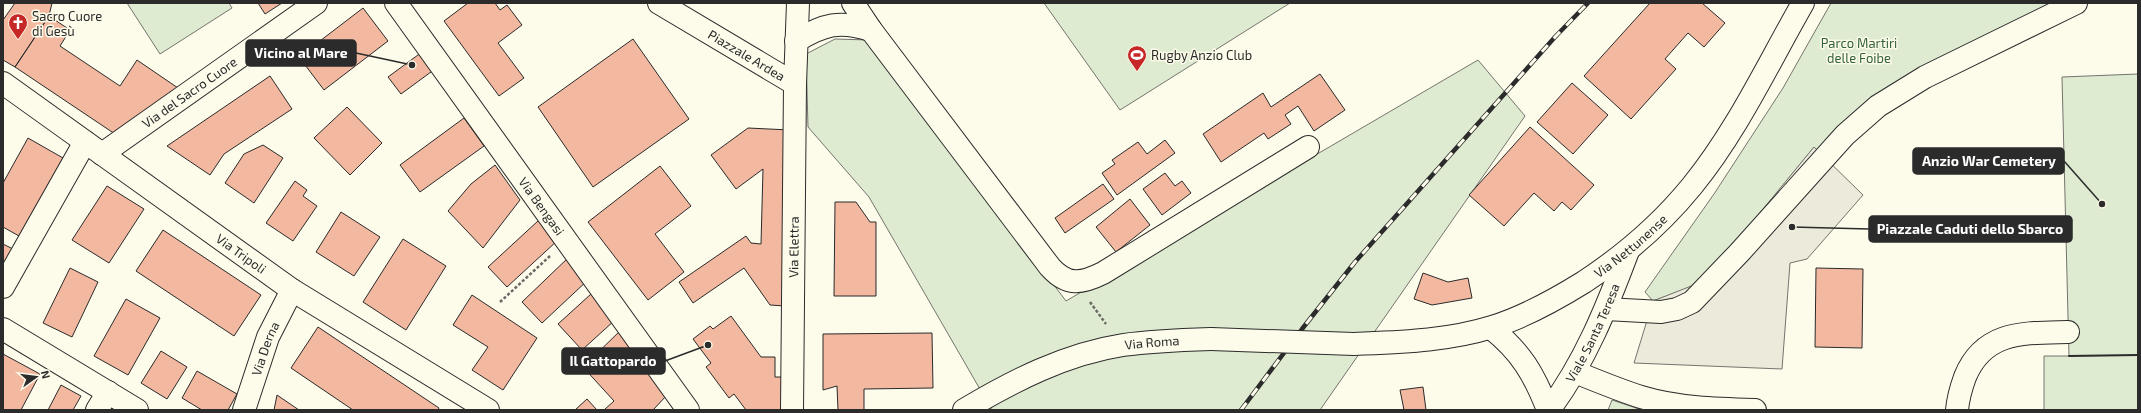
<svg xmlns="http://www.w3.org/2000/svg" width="2141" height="413" viewBox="0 0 2141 413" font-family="'Exo 2',sans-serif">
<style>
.green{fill:#deebd1;stroke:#74746e}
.parking{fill:#eceadb;stroke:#74746e}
.building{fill:#f2b8a0;stroke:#2b2b2b}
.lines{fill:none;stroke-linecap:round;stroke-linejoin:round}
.street-casing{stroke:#2b2b2b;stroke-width:24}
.primary-casing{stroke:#2b2b2b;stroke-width:24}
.path{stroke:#6a6964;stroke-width:2.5;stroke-dasharray:3 2;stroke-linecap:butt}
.street{stroke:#fdfbea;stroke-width:22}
.primary{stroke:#fdfbea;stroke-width:22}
.rail-casing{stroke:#2b2b2b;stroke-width:4.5}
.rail{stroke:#fdfbea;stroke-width:3;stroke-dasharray:9;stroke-linecap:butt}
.primary-bridge-casing{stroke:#2b2b2b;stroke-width:24;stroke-linecap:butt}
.primary-bridge{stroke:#fdfbea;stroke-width:22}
.wall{stroke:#2b2b2b;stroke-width:2}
.labels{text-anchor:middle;stroke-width:3;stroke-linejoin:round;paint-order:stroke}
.poi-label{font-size:13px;fill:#2b2b2b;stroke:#fdfbea;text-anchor:start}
.park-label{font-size:13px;fill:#34623c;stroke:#fdfbea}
.street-label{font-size:13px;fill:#2b2b2b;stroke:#fdfbea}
.leader{fill:none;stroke:#2b2b2b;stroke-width:1.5}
.callout-dot{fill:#2b2b2b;stroke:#fdfbea;stroke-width:1.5}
.callout{fill:#2b2b2b;stroke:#2b2b2b;stroke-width:1.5}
.callout-label{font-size:14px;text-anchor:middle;font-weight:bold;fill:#fff}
</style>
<rect width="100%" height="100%" fill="#fdfbea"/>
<path class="green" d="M127,3H229L232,8L160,54Z
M1044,3H1290L1120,110Z
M1831,3H2052L1820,153L1814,147L1704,282L1653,301L1645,292L1714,194L1783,88Z
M835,39L869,40L1066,301L1478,60L1525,116L1320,410H992L869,197L808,127L806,54Z
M2138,74V410H2044V356H2069L2062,77Z
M1612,400L1642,410H1608Z"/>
<path class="parking" d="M1814,147L1863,195L1807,259L1790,263L1782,369L1634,363L1653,301L1704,281Z"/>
<path class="building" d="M15,3H52L49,16L15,67L3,60V20Z
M258,3H282L265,14Z
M468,3H495L500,10L507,5L522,25L498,43L524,78L499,96L444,21Z
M1650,3H1702L1725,23L1704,47L1688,33L1665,59L1676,69L1631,119L1584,76Z
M363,8L388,41L324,90L299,57Z
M49,16L70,30L60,46L120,86L137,60L178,88L115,134L15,67Z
M633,39L689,119L593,187L538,107Z
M422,52L435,69L401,94L388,77Z
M1320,74L1345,110L1314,131L1298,106L1285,115L1291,124L1268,139L1264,133L1221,162L1203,134L1263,93L1271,107Z
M270,76L292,109L224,154L210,175L167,146Z
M1572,83L1608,115L1573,154L1537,122Z
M347,107L382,143L350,175L314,138Z
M464,118L484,146L420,192L400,165Z
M1530,127L1594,185L1571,210L1562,202L1554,211L1534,193L1504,226L1469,195Z
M748,128L790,130L785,306L770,305L744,268L693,303L679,282L746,236L751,243L761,244L763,169L736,189L711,155Z
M28,138L63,158L19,236L3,227V183Z
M1165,140L1175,153L1117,195L1102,173L1115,164L1112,160L1138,142L1147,154Z
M263,145L283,158L254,203L225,183L244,154Z
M495,165L520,200L483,248L448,211L471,184Z
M660,166L691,206L655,234L684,272L648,300L588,222Z
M1165,173L1175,186L1182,181L1191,193L1162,215L1143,189Z
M295,181L307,190L303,196L317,206L293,241L266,223Z
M1103,184L1114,199L1065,233L1055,218Z
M107,186L144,209L109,263L72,240Z
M1130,199L1150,225L1116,252L1096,227Z
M835,202H856L870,222H876V296H834Z
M341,212L380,237L354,276L316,252Z
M539,220L558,240L507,287L488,267Z
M163,230L261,295L234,336L136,271Z
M403,239L446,266L406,330L363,302Z
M3,244L13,249L3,267Z
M569,257L589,279L542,323L522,302Z
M70,268L98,282L72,337L43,323Z
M1816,268L1863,269L1862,348L1815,347Z
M1423,273L1448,282L1468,278L1472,298L1432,305L1414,299Z
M591,294L615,320L582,350L558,324Z
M472,295L537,338L503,390L472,370L488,347L453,325Z
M126,299L160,318L128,375L94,356Z
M731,316L761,357H775V377H783L791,410H746L734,394L729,398L706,367L711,363L693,339L710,326L713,329Z
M318,327L439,408L438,410H353L291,368Z
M622,329L667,395L653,410H604L614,401L583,367Z
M932,333L933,388L864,389V410H838L837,386L823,390V334Z
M161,351L187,367L167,399L141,383Z
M3,354L40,374L21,410H3Z
M197,371L237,394L228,410H202L182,398Z
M61,385L81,396L73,410H48Z
M1423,387L1426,410H1404L1400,390Z
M277,395L299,410H274Z
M587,399L597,410H575Z"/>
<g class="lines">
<defs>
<g id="street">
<path id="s1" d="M396,3L688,410"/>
<path id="s2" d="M659,3L795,84L798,3"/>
<path d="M871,30L1050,267C1067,286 1081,284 1103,273L1308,147"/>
<path d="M796,41C824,24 840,20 871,30L853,3"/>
<path id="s3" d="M3,83L292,290L488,410"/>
<path id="s4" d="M102,154L316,3"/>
<path d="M3,287L85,142"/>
<path d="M1606,309L1661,312L1677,309L1692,302L1739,253L1845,135L1878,106L1925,77L2076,3"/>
<path d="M1491,328C1521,352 1534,374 1548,410"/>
<path d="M3,329L137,410"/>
<path d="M1575,372C1597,381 1619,390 1641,397C1677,408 1717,409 1755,410"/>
<path d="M97,410L108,392"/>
<path id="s5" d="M244,410L268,337L292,290"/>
<path id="s6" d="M792,410L795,84"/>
<path id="s7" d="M1549,410C1585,362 1607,307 1628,251"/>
<path d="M1957,410C1958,399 1961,388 1965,377C1984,330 2025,333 2068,332"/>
</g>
<g id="primary">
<path id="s8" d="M1354,344C1400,342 1447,341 1492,327C1525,317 1555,300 1584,282C1625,255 1661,224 1692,186C1737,131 1768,64 1803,3"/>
<path id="s9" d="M964,410C1013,381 1065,354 1123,345C1152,341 1181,340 1211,339"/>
</g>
</defs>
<use href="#street" class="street-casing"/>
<use href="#primary" class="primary-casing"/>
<path class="path" d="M500,302L550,256
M1090,302L1106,324"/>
<use href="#street" class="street"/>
<use href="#primary" class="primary"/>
<defs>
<path id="rail" d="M1241,410L1302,329L1355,262L1555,37L1588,3"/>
</defs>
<use href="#rail" class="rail-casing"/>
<use href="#rail" class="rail"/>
<defs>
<path id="primary-bridge" d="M1211,339L1354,344"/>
</defs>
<use href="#primary-bridge" class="primary-bridge-casing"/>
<use href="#primary-bridge" class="primary-bridge"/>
<path class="wall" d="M2069,356L2138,355"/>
</g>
<defs>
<symbol id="church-pin" viewBox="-11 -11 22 30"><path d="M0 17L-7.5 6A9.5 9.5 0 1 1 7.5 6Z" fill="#c62828" stroke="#fdfbea"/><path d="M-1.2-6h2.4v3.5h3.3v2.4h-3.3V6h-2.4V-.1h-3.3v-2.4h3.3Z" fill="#fff"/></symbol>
<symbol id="stadium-pin" viewBox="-11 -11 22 30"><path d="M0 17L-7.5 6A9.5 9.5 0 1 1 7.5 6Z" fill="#c62828" stroke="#fdfbea"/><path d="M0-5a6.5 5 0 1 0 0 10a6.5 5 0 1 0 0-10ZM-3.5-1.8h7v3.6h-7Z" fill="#fff"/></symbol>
</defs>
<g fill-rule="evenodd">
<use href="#church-pin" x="7" y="12" width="22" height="30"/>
<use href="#stadium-pin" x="1126" y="44" width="22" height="30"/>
</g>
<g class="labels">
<g class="poi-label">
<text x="32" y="21">Sacro Cuore<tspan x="32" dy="15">di Gesù</tspan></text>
<text x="1151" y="60">Rugby Anzio Club</text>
</g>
<g class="park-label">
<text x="1859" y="48">Parco Martiri<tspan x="1859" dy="15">delle Foibe</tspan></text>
</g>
<g class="street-label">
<text dy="5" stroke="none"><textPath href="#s2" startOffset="102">Piazzale Ardea</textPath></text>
<text dy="5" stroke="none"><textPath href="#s4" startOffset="107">Via del Sacro Cuore</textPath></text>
<text dy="5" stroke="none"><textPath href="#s1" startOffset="250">Via Bengasi</textPath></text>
<text dy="5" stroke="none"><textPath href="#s8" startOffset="301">Via Nettunense</textPath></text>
<text dy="5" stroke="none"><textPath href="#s6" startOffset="163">Via Elettra</textPath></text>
<text dy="5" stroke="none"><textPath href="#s3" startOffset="293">Via Tripoli</textPath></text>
<text dy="5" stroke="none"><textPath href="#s7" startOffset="89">Viale Santa Teresa</textPath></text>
<text dy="5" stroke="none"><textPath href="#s9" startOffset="202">Via Roma</textPath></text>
<text dy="5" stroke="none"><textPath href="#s5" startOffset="65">Via Derna</textPath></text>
</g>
</g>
<path class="leader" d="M412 65L356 53M2102 204L2064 161M1792 227L1869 229M708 345L665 361"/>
<g class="callout-dot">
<circle cx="412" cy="65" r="4"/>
<circle cx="2102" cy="204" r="4"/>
<circle cx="1792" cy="227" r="4"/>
<circle cx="708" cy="345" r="4"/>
</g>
<g class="callout">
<rect x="246" y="40" width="110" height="26" rx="4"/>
<rect x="1913" y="148" width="151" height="26" rx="4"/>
<rect x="1869" y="216" width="203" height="26" rx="4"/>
<rect x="562" y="348" width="103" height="26" rx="4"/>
</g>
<g class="callout-label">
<text x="301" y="58">Vicino al Mare</text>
<text x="1989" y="166">Anzio War Cemetery</text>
<text x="1970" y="234">Piazzale Caduti dello Sbarco</text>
<text x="613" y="366">Il Gattopardo</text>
</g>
<rect width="2141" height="413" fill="none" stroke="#2b2b2b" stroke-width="8"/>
<g transform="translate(36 377) rotate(76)" stroke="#fdfbea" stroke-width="3" paint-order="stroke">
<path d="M0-3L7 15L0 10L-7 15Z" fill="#2b2b2b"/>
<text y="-6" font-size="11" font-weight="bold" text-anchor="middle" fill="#2b2b2b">N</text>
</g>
</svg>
